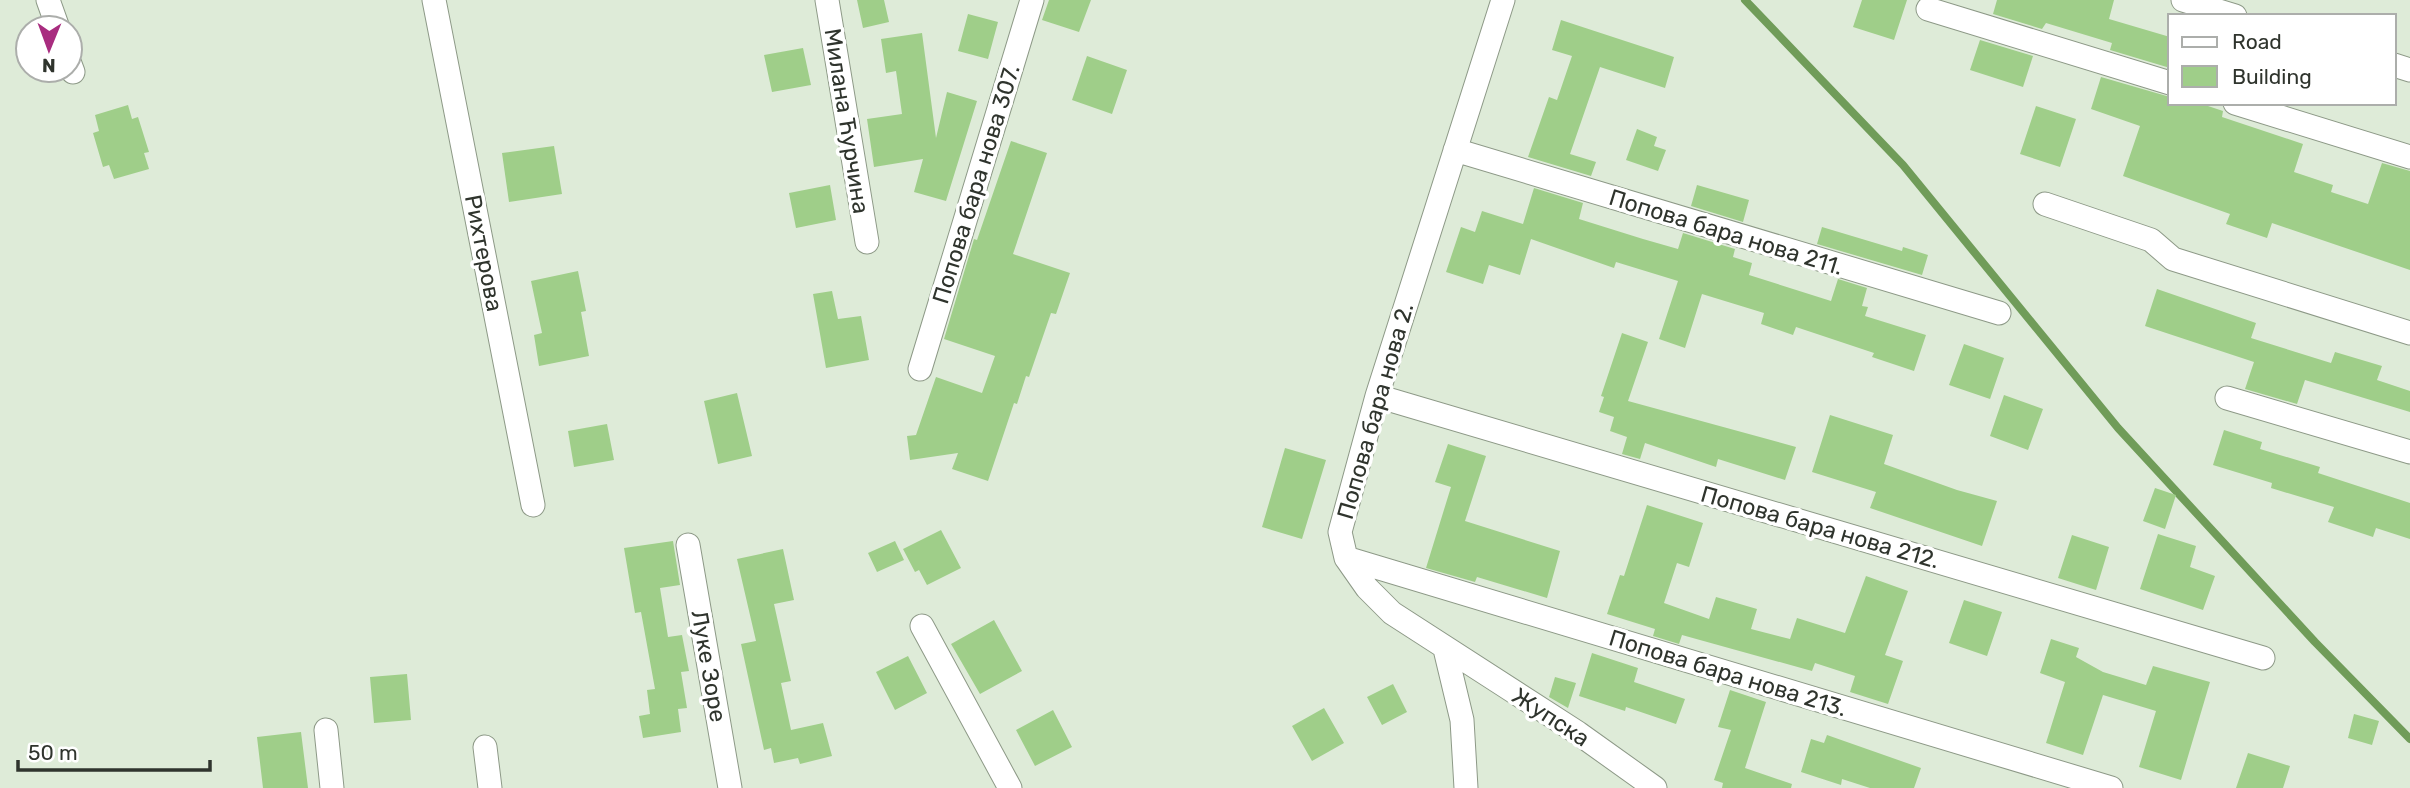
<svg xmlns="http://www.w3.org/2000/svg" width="2410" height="788" viewBox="0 0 2410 788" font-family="Rubik,sans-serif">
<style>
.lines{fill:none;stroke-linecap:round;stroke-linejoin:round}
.stream{stroke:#709c59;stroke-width:8}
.building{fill:#9fce89}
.minor-casing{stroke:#8d9987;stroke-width:25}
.minor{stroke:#fff;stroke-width:23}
.labels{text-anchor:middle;stroke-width:7;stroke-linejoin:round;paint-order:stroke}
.street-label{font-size:23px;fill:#2f342d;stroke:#fff}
</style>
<rect width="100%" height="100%" fill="#deebd8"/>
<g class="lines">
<path class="stream" d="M1745,0L1903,165L2118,428L2315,642L2410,739"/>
</g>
<path class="building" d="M857,0H884L889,22L863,28Z
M1049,0H1091L1079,32L1042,20Z
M1862,0H1907L1894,40L1853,27Z
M1997,0H2114L2109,19L2170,37V68L2110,50L2112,43L2046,23L2042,29L1993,14Z
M968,14L998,22L988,59L958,51Z
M1561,20L1674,57L1665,88L1600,67L1570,154L1596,162L1591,176L1528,157L1549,97L1557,100L1572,56L1552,50Z
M922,33L936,138L947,92L977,101L946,201L914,192L923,159L874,167L867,119L902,114L896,71L886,73L881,39Z
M1980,40L2033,56L2023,87L1970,70Z
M803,48L811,85L772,92L764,55Z
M1087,56L1127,70L1112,114L1072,100Z
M2101,77L2170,97V103H2199L2223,111L2222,117L2303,144L2294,172L2333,185L2331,192L2368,204L2382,163L2410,171V270L2272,223L2267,238L2226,224L2230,214L2123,176L2140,126L2091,109Z
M128,105L132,119L138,117L149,152L144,153L149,169L114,179L109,165L103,167L93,133L99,131L95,115Z
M2036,106L2076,119L2060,167L2020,154Z
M1637,129L1657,137L1654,146L1666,150L1658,171L1626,160Z
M1011,141L1047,153L1013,254L1070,273L1056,314L1051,313L1029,377L1026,376L1017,404L1014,403L988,481L952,469L958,453L910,460L907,436L916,435L936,377L982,393L995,356L944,339L974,239L977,240Z
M554,146L562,194L509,202L502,153Z
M830,185L836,220L796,228L789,193Z
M1697,185L1749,200L1743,222L1691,206Z
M1534,188L1583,203L1579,219L1643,239L1678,249L1683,233L1735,249L1733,257L1752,263L1749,275L1831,301L1838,279L1867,288L1862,306L1868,307L1865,316L1926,335L1914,371L1872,357L1874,353L1796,327L1793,335L1761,324L1764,313L1702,294L1685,348L1659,339L1678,281L1616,262L1614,268L1531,239L1520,275L1489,265L1483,284L1446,272L1461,227L1475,232L1482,211L1523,224Z
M1822,227L1902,251L1903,247L1928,255L1922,275L1817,244Z
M578,271L586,311L581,312L589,356L539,366L534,335L542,333L531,281Z
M2157,289L2256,323L2251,338L2331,363L2335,352L2382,366L2377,380L2410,391V412L2305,380L2297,404L2245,389L2254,362L2145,326Z
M832,291L838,319L861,316L869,360L826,368L813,294Z
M1622,333L1648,342L1628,401L1796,447L1785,480L1718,459L1716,467L1645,443L1640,459L1622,454L1627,437L1610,431L1614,417L1599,412L1604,397L1601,396Z
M1964,344L2004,358L1990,399L1949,385Z
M737,393L752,456L718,464L704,401Z
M2004,395L2043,409L2028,450L1990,436Z
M1830,415L1893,435L1884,464L1957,490L1997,501L1982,546L1870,508L1876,492L1812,472Z
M607,424L614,460L574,467L568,431Z
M2224,430L2262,442L2260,449L2320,467L2318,473L2410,503V539L2376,528L2373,537L2328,522L2334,507L2271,488L2272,483L2213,465Z
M1448,444L1486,456L1465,521L1560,551L1547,598L1477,577L1475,582L1426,568L1451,487L1435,482Z
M1285,448L1326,460L1302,539L1262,527Z
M2155,488L2176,495L2165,529L2143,521Z
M1647,505L1703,523L1689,567L1677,563L1664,603L1709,619L1716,597L1757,609L1751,629L1790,639L1797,618L1845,633L1866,576L1908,591L1885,655L1903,661L1888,704L1850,692L1855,676L1815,663L1812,671L1682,635L1679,644L1653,636L1655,629L1607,614L1620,575L1624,576Z
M941,530L961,568L927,585L919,570L915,572L903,549Z
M2158,534L2196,546L2190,567L2215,576L2203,610L2140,589Z
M2072,535L2109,547L2096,590L2058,578Z
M673,541L680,585L660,588L668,637L682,635L689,671L681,672L687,708L678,709L681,732L643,738L639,716L650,714L647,690L655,689L641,612L635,613L624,548Z
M895,541L904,560L877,572L868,553Z
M783,549L794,600L774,604L791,681L781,683L791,730L823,723L832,756L800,764L798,758L774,763L771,748L764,750L741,644L756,641L737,559Z
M1964,600L2002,612L1987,656L1949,643Z
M994,620L1022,671L980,694L951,644Z
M2051,639L2079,648L2076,657L2103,672L2146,685L2153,666L2210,682L2181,780L2139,767L2156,711L2103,695L2083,755L2046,743L2065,682L2040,673Z
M1592,653L1638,668L1634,682L1685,699L1676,724L1626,707L1625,711L1579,696Z
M908,656L927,693L895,710L876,672Z
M407,674L411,720L374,723L370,677Z
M1555,677L1576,683L1568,708L1549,697Z
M1393,684L1407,712L1382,725L1367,697Z
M1730,690L1766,702L1745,768L1792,784L1791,788H1722L1723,783L1714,780L1731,730L1718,727Z
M1324,708L1344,743L1312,761L1292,726Z
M1053,710L1072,747L1035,766L1016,730Z
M2354,714L2379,721L2372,745L2348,738Z
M301,732L308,788H263L257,737Z
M1827,735L1921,768L1914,788H1870L1842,779L1841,785L1801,772L1811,739L1824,743Z
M2248,753L2290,766L2283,788H2236Z"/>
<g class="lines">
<defs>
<path id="minor" d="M48,0L58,28
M434,0L533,505
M827,0L867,242
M1503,0L1377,396L1340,532L1346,558L1367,588L1392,613L1578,733L1655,788
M2183,0L2235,16
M1928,9L2170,83
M70,64L73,72
M2394,65L2410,70
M2235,103L2410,157
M1455,150L1999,313
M2045,204L2151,240L2173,259L2410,333
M920,369L1032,0
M1377,396L2263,658
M2227,398L2410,452
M688,545L730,788
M1346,558L2111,788
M922,626L1010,788
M1445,649L1462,720L1466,788
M326,730L332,788
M485,747L490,788"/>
</defs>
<use href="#minor" class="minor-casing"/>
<use href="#minor" class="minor"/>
</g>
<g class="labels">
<g class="street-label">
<text transform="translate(847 121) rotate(81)" y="8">Милана Ћурчина</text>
<text transform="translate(976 184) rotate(-73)" y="8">Попова бара нова 307.</text>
<text transform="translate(1726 232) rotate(17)" y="8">Попова бара нова 211.</text>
<text transform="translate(484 253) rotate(79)" y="8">Рихтерова</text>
<text transform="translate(1375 411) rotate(-74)" y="8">Попова бара нова 2.</text>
<text transform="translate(1820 527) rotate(16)" y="8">Попова бара нова 212.</text>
<text transform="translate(709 666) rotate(80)" y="8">Луке Зоре</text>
<text transform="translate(1728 673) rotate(17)" y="8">Попова бара нова 213.</text>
<text transform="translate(1551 717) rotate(33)" y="8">Жупска</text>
</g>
</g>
<rect x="2168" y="14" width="228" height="91" fill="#ffffff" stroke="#acaeab" stroke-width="2"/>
<rect x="2182" y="37" width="35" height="10" fill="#ffffff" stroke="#acaeab" stroke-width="2"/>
<text x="2232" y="49" font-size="21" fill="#2f342d">Road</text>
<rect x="2182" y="66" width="35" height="21" fill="#9fce89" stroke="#acaeab" stroke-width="2"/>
<text x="2232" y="84" font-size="21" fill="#2f342d">Building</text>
<g transform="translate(49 49) rotate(181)"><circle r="33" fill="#ffffff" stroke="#acaeab" stroke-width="2"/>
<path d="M0-5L12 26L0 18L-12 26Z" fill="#a82c7f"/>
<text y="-10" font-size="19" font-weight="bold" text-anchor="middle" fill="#2f342d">N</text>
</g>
<path d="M18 760v10h192v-10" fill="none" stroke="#2f342d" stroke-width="3.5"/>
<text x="28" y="760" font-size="21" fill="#2f342d" stroke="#ffffff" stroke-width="5" paint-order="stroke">50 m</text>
</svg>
